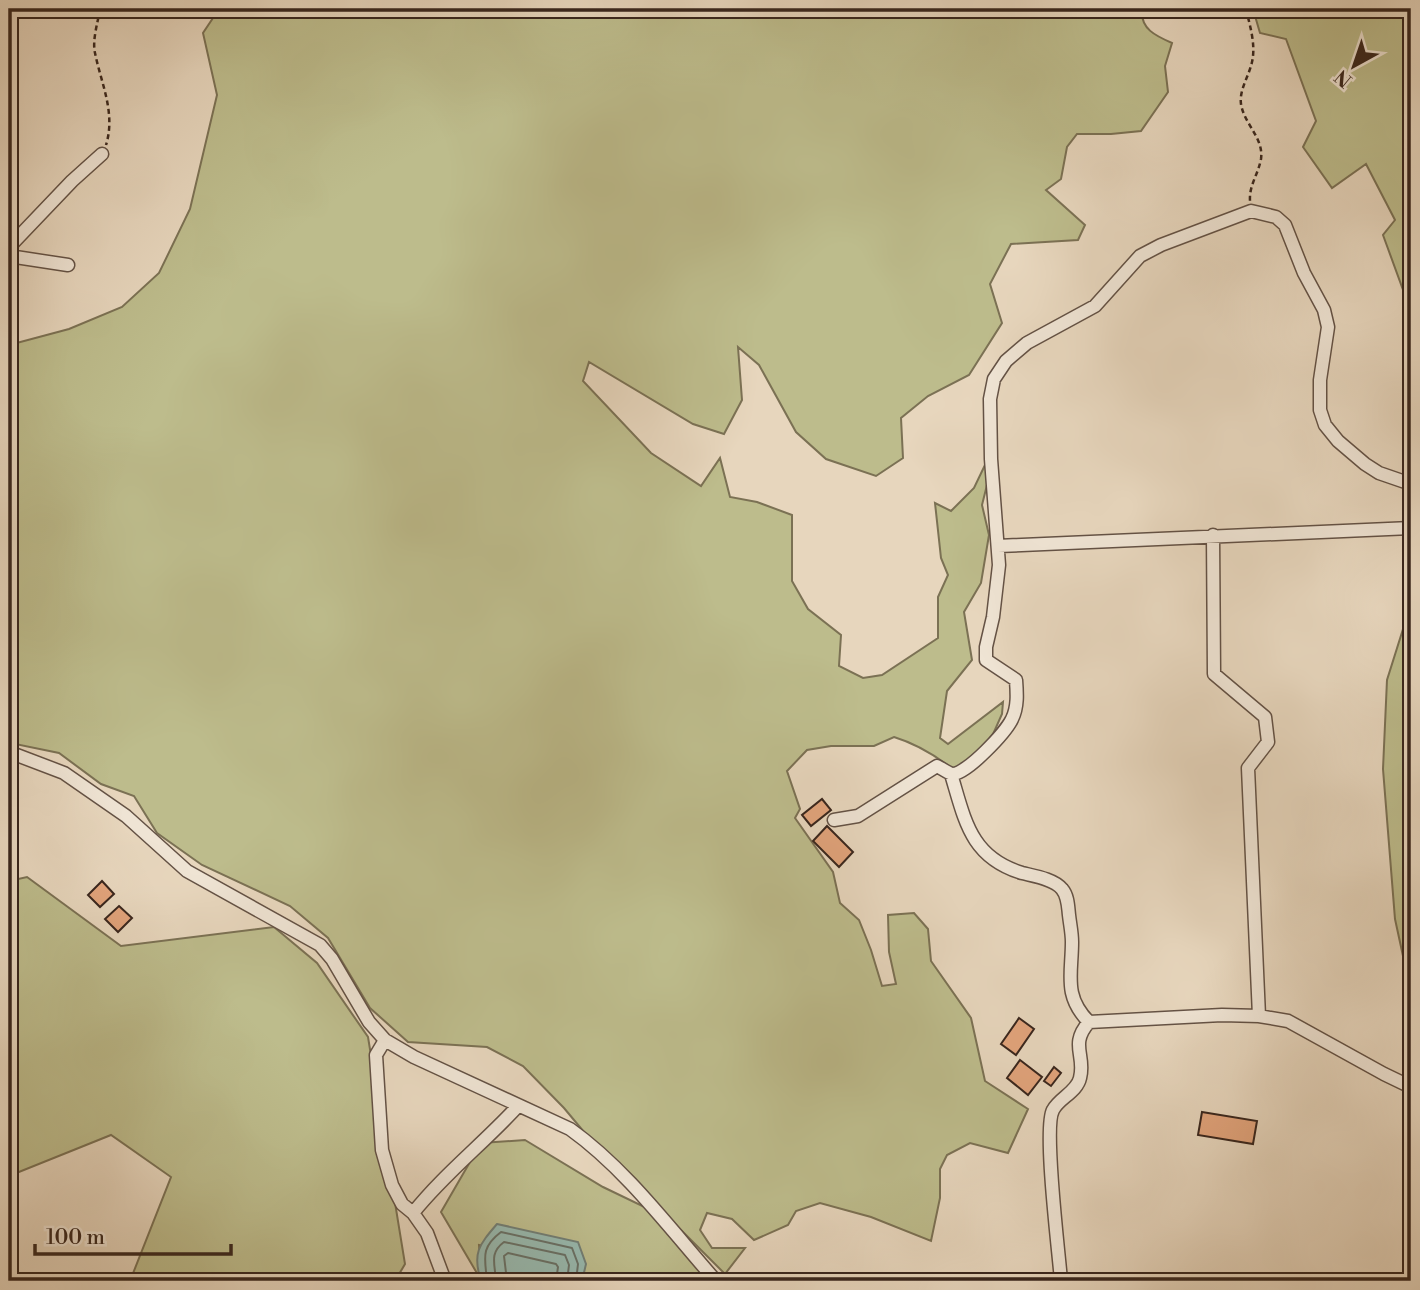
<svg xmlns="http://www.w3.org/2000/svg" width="1420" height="1290" viewBox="0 0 1420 1290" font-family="'Libre Bodoni',serif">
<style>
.green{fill:#bdbc8c;stroke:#7b7154;stroke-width:2}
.water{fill:#97b9af;stroke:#717e75;stroke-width:2}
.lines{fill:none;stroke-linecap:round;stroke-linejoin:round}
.shore{stroke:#687066;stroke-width:2}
.building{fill:#e2a47c;stroke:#39261d;stroke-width:2}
.street-casing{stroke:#645245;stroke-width:15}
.path{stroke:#39261d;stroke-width:2.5;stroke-dasharray:5 3.5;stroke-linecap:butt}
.street{stroke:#efe4d4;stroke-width:12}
</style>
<rect width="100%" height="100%" fill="#e7d6bd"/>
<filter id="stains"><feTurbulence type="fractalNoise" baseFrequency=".00286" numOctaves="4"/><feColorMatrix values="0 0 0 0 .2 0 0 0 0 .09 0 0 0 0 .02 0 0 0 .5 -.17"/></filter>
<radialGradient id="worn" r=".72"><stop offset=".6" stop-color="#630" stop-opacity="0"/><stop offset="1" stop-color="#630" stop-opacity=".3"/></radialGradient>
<path class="green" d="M219,9H1142C1140,29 1156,36 1172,43L1165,66L1168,92L1141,131L1111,134H1077L1067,147L1061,179L1046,190L1085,225L1078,240L1011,244L990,284L1002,323L969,375L928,396L901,418L903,458L876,476L826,459L796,432L759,365L738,347L742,400L724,434L693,424L589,362L583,381L651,453L701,486L720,458L730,497L757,502L792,515V581L808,609L841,635L839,666L863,678L882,675L938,638V597L948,575L941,558L935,503L951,511L974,488L985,465L989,477L982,505L989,535L981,583L964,612L972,660L947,691L940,738L948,744L1003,702L1002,714L986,750L954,770C935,755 917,744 894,737L874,746H831L807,750L787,771L800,809L795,818L833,872L840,903L859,920L871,950L882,986L896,984L889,952L888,915L914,913L928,929L931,961L971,1018L985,1081L1028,1109L1008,1153L970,1143L947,1155L940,1169V1198L931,1241L871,1217L820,1203L796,1211L788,1225L754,1240L732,1219L707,1213L700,1230L712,1248H745L725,1274L589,1138L564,1108L523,1066L487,1047L408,1042L370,1008L328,938L290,906L202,865L157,833L134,796L101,784L59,753L15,744L9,717V345L69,329L122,307L159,273L190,209L217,95L203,33Z
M1253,9H1411V300L1406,298L1383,235L1395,220L1366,164L1332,188L1303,147L1316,121L1286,39L1260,33Z
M1411,617V993L1395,919L1383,769L1387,680L1404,626Z
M27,877L121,946L274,927L317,963L368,1037L405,1264L395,1281H130L171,1177L111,1135L9,1176V881Z
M525,1140L603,1187L655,1212L711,1281H582L585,1264L479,1245L481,1280L441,1212L481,1143Z"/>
<path class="water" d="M497,1224L578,1242L586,1264L582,1281H481C472,1253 479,1245 497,1224Z"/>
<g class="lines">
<path class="shore" d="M487,1281C485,1258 480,1248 501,1232L572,1248L578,1264L576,1281
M496,1281C495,1264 489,1253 504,1242L565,1255L569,1265L567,1281
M507,1281L504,1256L508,1253L556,1264L558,1267L556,1281"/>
</g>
<path class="building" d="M822,799L831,810L811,826L802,815Z
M827,826L853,852L839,867L813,841Z
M102,881L114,894L100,907L88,895Z
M119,906L132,918L118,932L105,919Z
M1019,1018L1034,1029L1016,1055L1001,1044Z
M1020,1060L1042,1077L1028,1095L1007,1078Z
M1054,1067L1061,1073L1051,1086L1044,1081Z
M1202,1112L1257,1121L1253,1144L1198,1135Z"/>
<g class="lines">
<defs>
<path id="street" d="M9,247L72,181L102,154
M9,256L68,265
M1213,535L1214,674L1265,717L1268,742L1248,768L1259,1016
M998,546L1411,528
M9,752L64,773L126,816L187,871L320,945L332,959L369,1022L385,1040L414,1057L570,1129C626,1169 671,1230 716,1281
M951,774C965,820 970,857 1022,873C1034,876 1054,879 1062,889C1068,896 1068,906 1069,915C1070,924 1072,933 1072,942C1072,974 1063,996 1089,1022
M834,820L858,816L937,766C941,768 948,773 952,774C966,775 1006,732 1012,719C1018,707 1017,693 1016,680L986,660V647L993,617L999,565L991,459L990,399L994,379L1006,361L1027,343L1095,306L1140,256L1161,245L1251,211L1276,217L1285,225L1304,273L1324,310L1328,327L1320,380V410L1325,425L1338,441L1365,464L1379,473L1411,484
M385,1040L376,1055L382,1150L392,1185L402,1204L413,1213L427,1233L445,1281
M413,1213C444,1174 484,1143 518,1106
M1061,1281C1059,1253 1043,1128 1053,1110C1059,1098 1077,1092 1080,1078C1086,1055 1069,1045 1089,1022L1222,1015L1259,1016L1288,1021L1384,1074L1411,1087"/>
</defs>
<use href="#street" class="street-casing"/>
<path class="path" d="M100,9C98,22 92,40 95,53C101,83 116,113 106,145
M1246,9C1250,26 1256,45 1252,62C1249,76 1239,90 1241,104C1244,124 1264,138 1261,159C1258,175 1249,185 1250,201
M457,1275L461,1281"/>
<use href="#street" class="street"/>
</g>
<rect width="1420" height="1290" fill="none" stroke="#e7d6bd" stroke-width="35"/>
<rect x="10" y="10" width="1399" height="1269" fill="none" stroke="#39261d" stroke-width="3.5"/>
<rect x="18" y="18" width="1385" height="1255" fill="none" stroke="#39261d" stroke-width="2"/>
<g transform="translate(1354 66) rotate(220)" stroke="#efe4d4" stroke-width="5" paint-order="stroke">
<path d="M0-5L12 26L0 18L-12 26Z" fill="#39261d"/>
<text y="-10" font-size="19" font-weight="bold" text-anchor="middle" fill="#39261d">N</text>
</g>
<path d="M35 1244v10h196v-10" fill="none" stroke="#39261d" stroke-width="3.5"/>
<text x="46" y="1244" font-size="21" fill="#39261d" stroke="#efe4d4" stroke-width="5" paint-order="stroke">100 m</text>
<rect width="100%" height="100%" filter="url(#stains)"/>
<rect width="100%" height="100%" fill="url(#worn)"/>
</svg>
